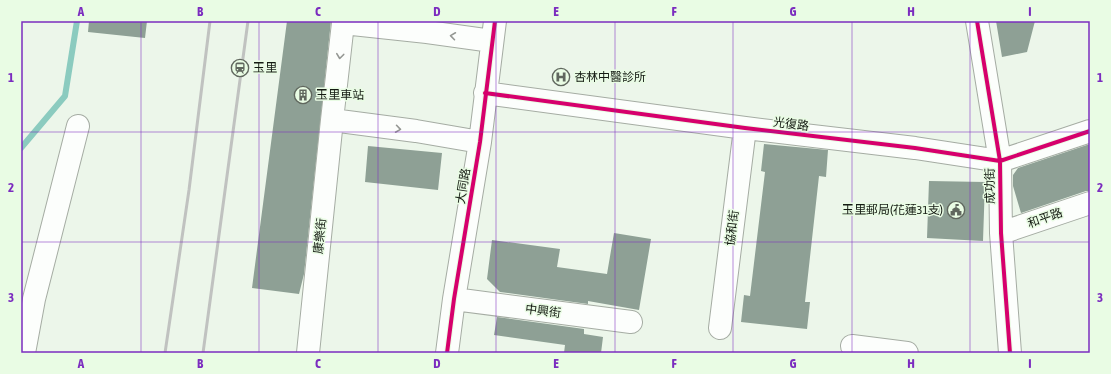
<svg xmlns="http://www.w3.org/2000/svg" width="1111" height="374" viewBox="0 0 1111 374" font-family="'Asap Condensed','Noto Sans TC',sans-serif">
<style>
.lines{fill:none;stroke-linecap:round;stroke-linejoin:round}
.stream{stroke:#8bcbbf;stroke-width:6}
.building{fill:#8ea095}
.minor-casing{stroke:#a5aca3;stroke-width:24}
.minor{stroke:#fcfefc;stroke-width:22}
.rail{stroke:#c0c2c0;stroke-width:3}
.cycleway-casing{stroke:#e9fce4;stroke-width:6}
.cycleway{stroke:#d6006c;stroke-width:4}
.oneway{stroke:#949793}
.grid{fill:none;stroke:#7b2cbf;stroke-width:1;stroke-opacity:0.55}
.labels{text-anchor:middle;stroke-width:3;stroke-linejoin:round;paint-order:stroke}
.poi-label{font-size:12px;fill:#141a12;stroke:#e9fce4;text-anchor:start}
.street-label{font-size:12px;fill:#141a12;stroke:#e9fce4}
.neatline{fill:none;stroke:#7b2cbf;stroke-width:1.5}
.grid-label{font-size:13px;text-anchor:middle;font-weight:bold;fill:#7b2cbf}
</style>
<rect width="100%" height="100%" fill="#ecf6ea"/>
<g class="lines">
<path class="stream" d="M21,148L65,96L77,21"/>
</g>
<path class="building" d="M89,21H147L145,38L88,32Z
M287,21H331L304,274L299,294L252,288Z
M996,21H1035L1027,52L1002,57Z
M764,144L828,150L826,177L819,176L805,302H810L807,329L741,322L744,295L750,296L765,172L761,171Z
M1090,144V191H1086L1021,213L1013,186V175L1018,168Z
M368,146L442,153L438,190L365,182Z
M929,181L985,182L983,241L927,238Z
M614,233L651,239L639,310L588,301V304L500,292L487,279L492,240L560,249L557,267L607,274Z
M497,317L584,329V334L603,337L601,353H564L565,345L494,335Z"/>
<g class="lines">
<defs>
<path id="minor" d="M977,21L1000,161L1001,233L1010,353
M485,93L745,128L915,148L1000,161L1090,131
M480,142L416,131L332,120L343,23L427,32L492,41
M1001,233L1090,203
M454,299L631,322
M720,328L745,128
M852,346L907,353
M24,353L34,299L78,126
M308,353L332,120
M447,353L454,299L480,142L495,21"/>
</defs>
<use href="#minor" class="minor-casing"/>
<use href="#minor" class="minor"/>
<path class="rail" d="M165,353L189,190L210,21
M203,353L248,21"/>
<defs>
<path id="cycleway" d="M977,21L1000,161L1001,233L1010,353
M485,93L745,128L915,148L1000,161L1090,131
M447,353L454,299L480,142L495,21"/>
</defs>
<use href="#cycleway" class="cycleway-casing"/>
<use href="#cycleway" class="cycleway"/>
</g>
<defs><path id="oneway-chevron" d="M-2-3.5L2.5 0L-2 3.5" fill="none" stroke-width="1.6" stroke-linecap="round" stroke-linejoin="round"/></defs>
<g class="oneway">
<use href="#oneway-chevron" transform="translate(453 36) rotate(-172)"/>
<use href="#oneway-chevron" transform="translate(340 56) rotate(97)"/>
<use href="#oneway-chevron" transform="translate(398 129) rotate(8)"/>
</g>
<path class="grid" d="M141,21V353M259,21V353M378,21V353M496,21V353M615,21V353M733,21V353M852,21V353M970,21V353M21,132H1090M21,242H1090"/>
<defs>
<symbol id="station-ring" viewBox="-11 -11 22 22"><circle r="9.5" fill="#e9fce4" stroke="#60675e" stroke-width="1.5"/><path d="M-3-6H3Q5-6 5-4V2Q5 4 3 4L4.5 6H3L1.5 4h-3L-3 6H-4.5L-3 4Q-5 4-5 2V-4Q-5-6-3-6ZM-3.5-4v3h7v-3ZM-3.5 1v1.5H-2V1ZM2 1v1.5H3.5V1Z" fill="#60675e"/></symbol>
<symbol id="hospital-ring" viewBox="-11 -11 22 22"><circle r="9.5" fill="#e9fce4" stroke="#60675e" stroke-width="1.5"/><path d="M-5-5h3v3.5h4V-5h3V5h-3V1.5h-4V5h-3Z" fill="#60675e"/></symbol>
<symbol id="building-ring" viewBox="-11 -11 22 22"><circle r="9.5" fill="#e9fce4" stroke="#60675e" stroke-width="1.5"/><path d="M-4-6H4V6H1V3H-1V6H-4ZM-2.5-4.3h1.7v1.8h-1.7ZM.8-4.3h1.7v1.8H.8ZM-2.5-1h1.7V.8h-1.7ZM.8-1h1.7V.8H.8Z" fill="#60675e"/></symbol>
<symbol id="civic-ring" viewBox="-11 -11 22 22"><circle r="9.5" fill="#e9fce4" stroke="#60675e" stroke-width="1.5"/><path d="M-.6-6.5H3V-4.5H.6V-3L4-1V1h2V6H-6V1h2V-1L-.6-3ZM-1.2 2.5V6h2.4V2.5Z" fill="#60675e"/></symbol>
</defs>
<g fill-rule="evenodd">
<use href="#station-ring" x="230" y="58" width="20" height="20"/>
<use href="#hospital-ring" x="551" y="67" width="20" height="20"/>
<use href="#building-ring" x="293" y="85" width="20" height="20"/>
<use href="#civic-ring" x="946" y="200" width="20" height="20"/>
</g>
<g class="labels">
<g class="poi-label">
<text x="253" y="72">玉里</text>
<text x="574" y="81">杏林中醫診所</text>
<text x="316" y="99">玉里車站</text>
<text x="943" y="214" text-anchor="end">玉里郵局(花蓮31支)</text>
</g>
<g class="street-label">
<text transform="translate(791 124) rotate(7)" y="4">光復路</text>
<text transform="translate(463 186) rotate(-81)" y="4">大同路</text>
<text transform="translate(990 186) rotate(-91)" y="4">成功街</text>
<text transform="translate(1045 218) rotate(-19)" y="4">和平路</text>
<text transform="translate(732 228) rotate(-83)" y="4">協和街</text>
<text transform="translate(320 236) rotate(-84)" y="4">康樂街</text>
<text transform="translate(543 311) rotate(7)" y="4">中興街</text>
</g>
</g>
<rect width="1111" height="374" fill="none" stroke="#e9fce4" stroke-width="44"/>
<rect x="22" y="22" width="1067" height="330" class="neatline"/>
<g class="grid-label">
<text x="81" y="16">A</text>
<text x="200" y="16">B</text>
<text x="318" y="16">C</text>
<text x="437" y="16">D</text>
<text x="556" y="16">E</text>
<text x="674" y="16">F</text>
<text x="793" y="16">G</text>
<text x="911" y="16">H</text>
<text x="1030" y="16">I</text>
<text x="11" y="82">1</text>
<text x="1100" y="82">1</text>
<text x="11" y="192">2</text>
<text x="1100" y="192">2</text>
<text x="11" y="302">3</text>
<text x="1100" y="302">3</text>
<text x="81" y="368">A</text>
<text x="200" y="368">B</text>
<text x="318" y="368">C</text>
<text x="437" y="368">D</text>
<text x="556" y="368">E</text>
<text x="674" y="368">F</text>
<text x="793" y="368">G</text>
<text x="911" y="368">H</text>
<text x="1030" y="368">I</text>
</g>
</svg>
